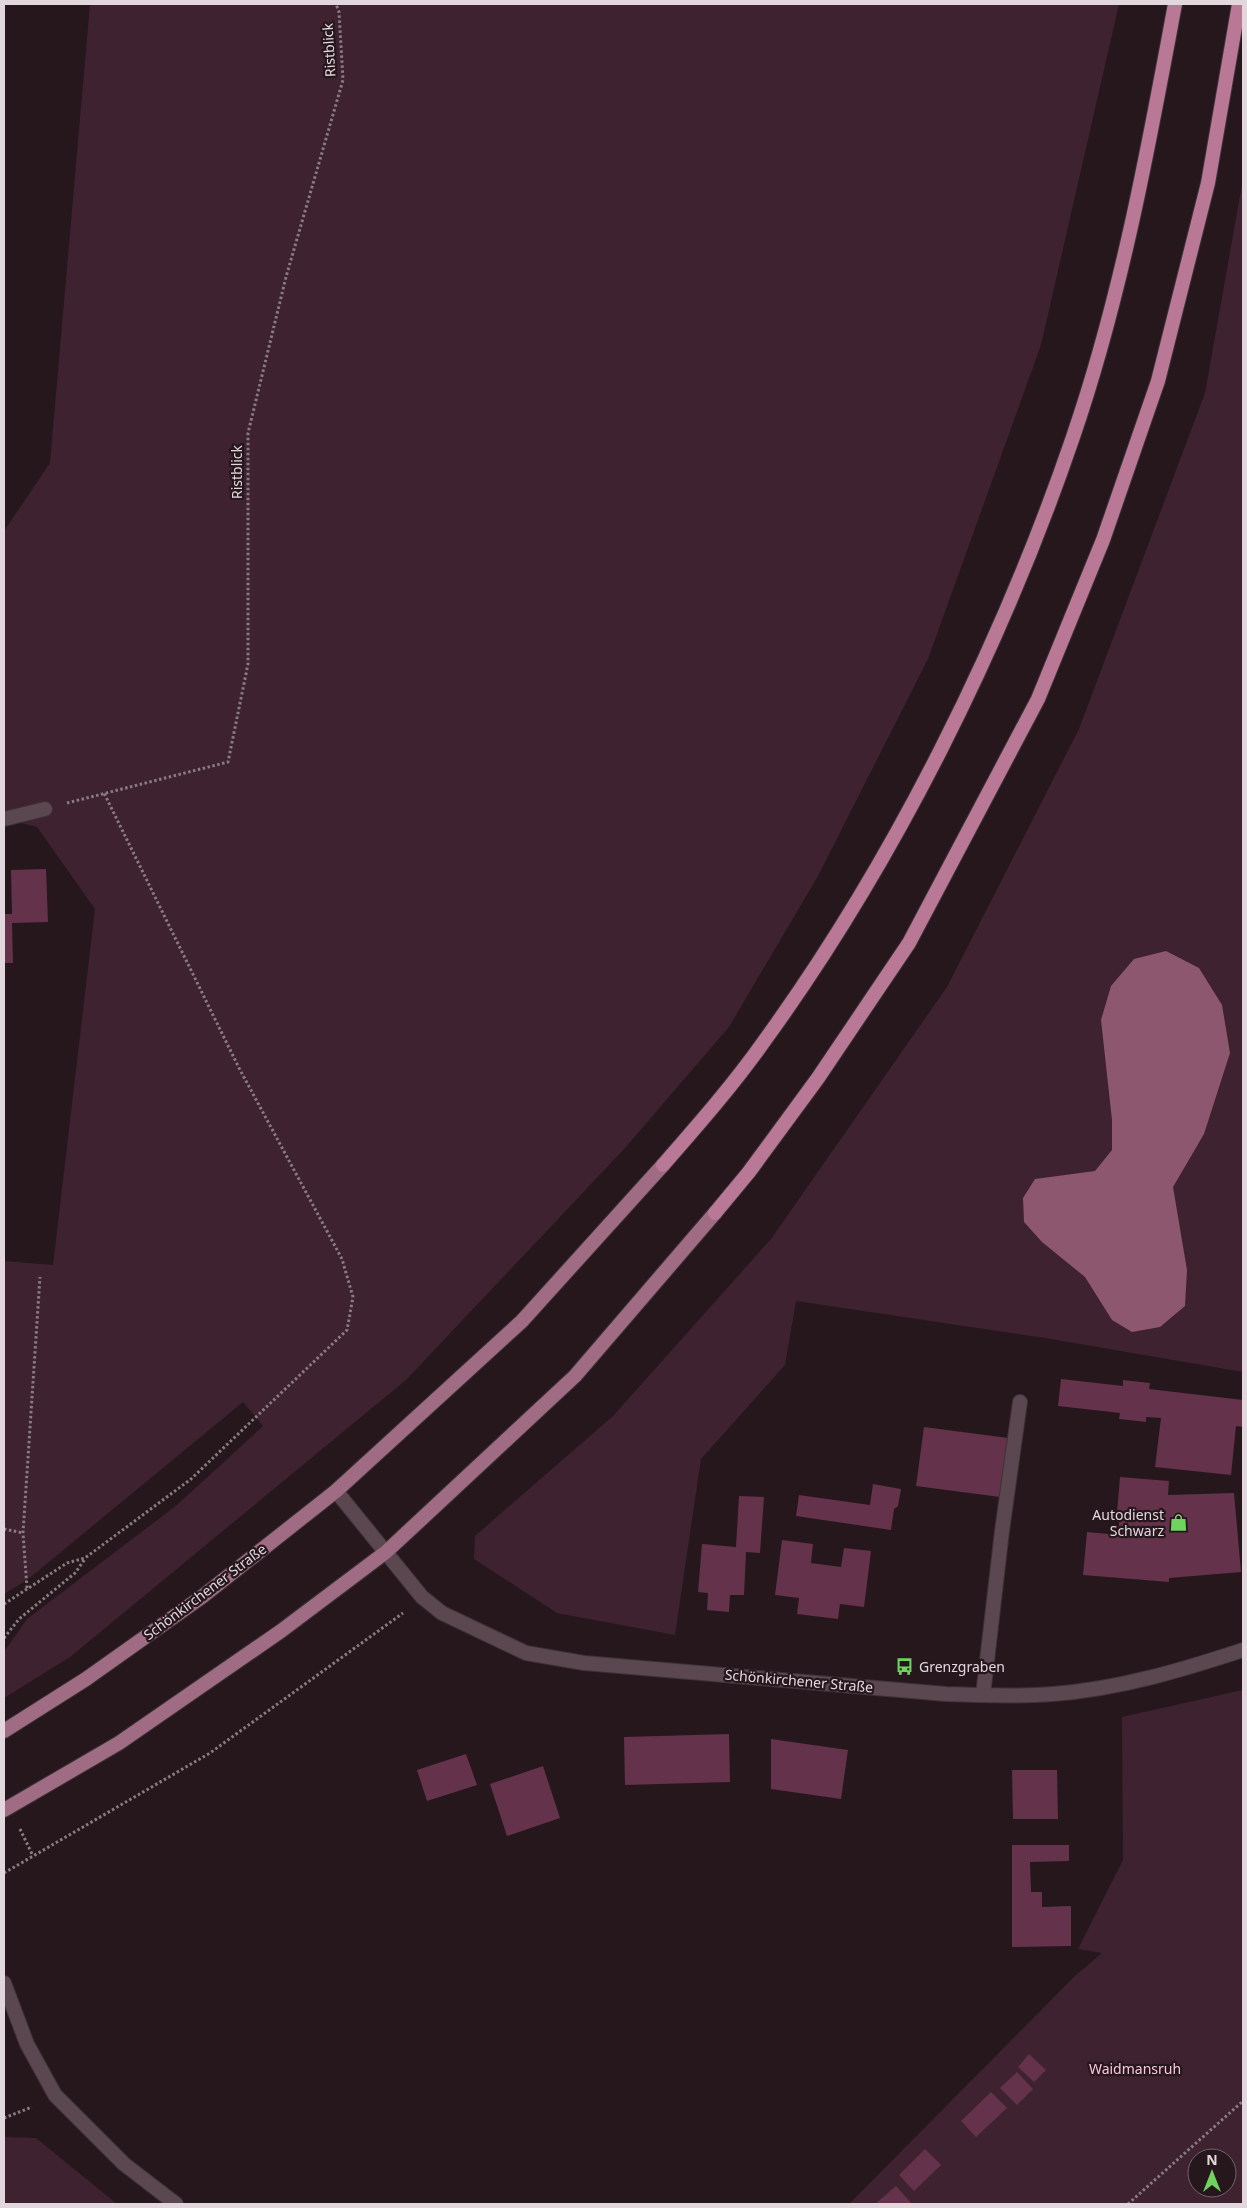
<svg xmlns="http://www.w3.org/2000/svg" width="1247" height="2208" viewBox="0 0 1247 2208" font-family="'Noto Sans',sans-serif">
<style>
.green{fill:#3e222f;fill-rule:evenodd}
.water{fill:#8d5770}
.building{fill:#64324a}
.lines{fill:none;stroke-linecap:round;stroke-linejoin:round}
.service-casing{stroke:#3d3237;stroke-width:16}
.minor-casing{stroke:#3d3237;stroke-width:16}
.secondary-casing{stroke:#3d3237;stroke-width:16}
.primary-casing{stroke:#3d3237;stroke-width:16}
.trunk-casing{stroke:#3d3237;stroke-width:16}
.path{stroke:#887c81;stroke-width:3;stroke-dasharray:2.5 2.5;stroke-linecap:butt}
.service{stroke:#5a474f;stroke-width:14}
.minor{stroke:#5a474f;stroke-width:14}
.secondary{stroke:#5a474f;stroke-width:14}
.primary{stroke:#a06c84;stroke-width:14}
.trunk{stroke:#b87896;stroke-width:14}
.labels{text-anchor:middle;stroke-width:4.5;stroke-linejoin:round;paint-order:stroke}
.street-label{font-size:14px;fill:#e2d7dc;stroke:#26171d}
.poi-label{font-size:14px;fill:#e2d7dc;stroke:#26171d;text-anchor:end}
.park-label{font-size:14px;fill:#f8c5db;stroke:#26171d}
</style>
<rect width="100%" height="100%" fill="#26171d"/>
<path class="green" d="M90,4H1119L1041,345L928,659L818,876L729,1027L625,1148L406,1380L70,1657L4,1698V1652L27,1619L177,1505L263,1426L243,1402L27,1580L4,1594V1261L53,1265L95,909L37,827L4,819V531L50,463Z
M1243,179V1372L1045,1338L796,1301L785,1365L701,1459L675,1635L557,1613L474,1559L475,1536L613,1416L771,1239L947,987L1079,729L1205,393Z
M1243,1690V2204H849L1075,1976L1102,1953L1078,1949L1123,1860L1122,1717ZM1197,2158H1227V2188H1197Z
M4,2137L36,2138L117,2204H4Z"/>
<path class="water" d="M1166,951L1199,968L1222,1005L1230,1053L1204,1134L1173,1187L1187,1270L1185,1306L1160,1327L1132,1332L1112,1320L1085,1277L1042,1242L1024,1222L1023,1198L1035,1179L1095,1171L1112,1150V1120L1101,1020L1111,986L1134,959Z"/>
<path class="building" d="M46,869L48,922L12,923L13,963H4V914H12L11,870Z
M1061,1379L1123,1386V1380L1150,1383L1149,1389L1243,1400V1427L1236,1426L1231,1475L1155,1467L1161,1418L1146,1417V1422L1119,1419L1120,1413L1058,1406Z
M924,1427L1008,1438L1000,1497L916,1486Z
M1120,1477L1169,1481L1168,1495L1234,1493L1241,1572L1169,1578V1582L1083,1575L1087,1532L1118,1535L1120,1513H1117Z
M873,1484L901,1489L898,1506L894,1509L891,1530L796,1516L799,1495L870,1505Z
M739,1496L764,1497L760,1553L746,1552L744,1595H730L729,1612L707,1610L708,1593L698,1592L702,1544L736,1547Z
M782,1540L813,1544L811,1563L841,1567L844,1548L871,1551L864,1607L840,1604L838,1619L797,1614L799,1598L775,1595Z
M729,1734L730,1782L625,1785L624,1737Z
M771,1739L848,1750L841,1799L771,1789Z
M466,1754L477,1785L427,1801L417,1770Z
M543,1766L560,1818L507,1836L490,1784Z
M1012,1770H1057L1058,1819H1013Z
M1012,1845H1069V1861L1030,1862L1031,1892H1042V1907L1071,1906V1946L1012,1947Z
M1029,2054L1046,2070L1034,2082L1018,2067Z
M1017,2072L1033,2089L1017,2105L1000,2088Z
M991,2092L1007,2108L976,2137L961,2121Z
M925,2149L941,2165L914,2191L899,2175Z
M896,2186L912,2204H875Z"/>
<g class="lines">
<defs>
<path id="service" d="M4,819L45,809
M983,1695L1002,1531L1020,1402"/>
<path id="minor" d="M4,1983L27,2044L55,2095L124,2164L176,2204"/>
<path id="secondary" d="M336,1491L422,1597L442,1613L526,1653L584,1663L946,1694C981,1695 1018,1697 1053,1694C1119,1689 1182,1670 1243,1650"/>
<path id="primary" d="M4,1731L86,1679L203,1596L336,1491L522,1321L663,1165
M4,1810L119,1743L281,1631L386,1552L575,1376L715,1213"/>
<path id="trunk" d="M663,1165C698,1125 734,1084 765,1040C894,862 1002,645 1073,437C1121,297 1148,150 1175,4
M715,1213L749,1172L818,1078L909,943L1038,699L1103,540L1158,381L1208,183L1239,4"/>
</defs>
<use href="#service" class="service-casing"/>
<use href="#minor" class="minor-casing"/>
<use href="#secondary" class="secondary-casing"/>
<use href="#primary" class="primary-casing"/>
<use href="#trunk" class="trunk-casing"/>
<path class="path" d="M67,803L228,762L248,664V433L286,277L343,80L339,12L336,4
M4,1529L23,1533
M27,1588L23,1533L40,1277
M4,1604L67,1563L85,1558L191,1479L347,1330L353,1297L342,1259L239,1068L104,793
M4,1638L19,1619L75,1573L85,1559
M20,1829L33,1856
M4,1873L210,1753L403,1613
M4,2118L32,2107
M1128,2204L1243,2101"/>
<use href="#service" class="service"/>
<use href="#minor" class="minor"/>
<use href="#secondary" class="secondary"/>
<use href="#primary" class="primary"/>
<use href="#trunk" class="trunk"/>
</g>
<defs>
<symbol id="shop-bare" viewBox="-9 -9 18 18"><path d="M-5-2.5h2.3a2.7 3.5 0 0 1 5.4 0H5L5.5 6h-11ZM-1.5-2.5h3a1.5 2.3 0 0 0-3 0Z" fill="#6fd360" stroke="#26171d" stroke-width="2.5" paint-order="stroke"/></symbol>
<symbol id="bus-bare" viewBox="-9 -9 18 18"><path d="M-5-6H5V4H4V6H2V4H-2V6H-4V4H-5ZM-3.5-4V0h7V-4ZM-3.5 1.2v1.5H-2V1.2ZM2 1.2v1.5H3.5V1.2Z" fill="#6fd360" stroke="#26171d" stroke-width="2.5" paint-order="stroke"/></symbol>
</defs>
<g fill-rule="evenodd">
<use href="#shop-bare" x="1166" y="1510" width="25" height="25"/>
<use href="#bus-bare" x="892" y="1654" width="25" height="25"/>
</g>
<g class="labels">
<g class="street-label">
<text transform="translate(329 50) rotate(-93)" y="5">Ristblick</text>
<text transform="translate(237 472) rotate(-90)" y="5">Ristblick</text>
<text transform="translate(205 1592) rotate(-37)" y="5">Schönkirchener Straße</text>
<text transform="translate(799 1681) rotate(5)" y="5">Schönkirchener Straße</text>
</g>
<g class="poi-label">
<text x="1164" y="1520">Autodienst<tspan x="1164" dy="16">Schwarz</tspan></text>
<text x="919" y="1672" text-anchor="start">Grenzgraben</text>
</g>
<g class="park-label">
<text x="1135" y="2074">Waidmansruh</text>
</g>
</g>
<rect width="1247" height="2208" fill="none" stroke="#e2d7dc" stroke-width="10"/>
<g transform="translate(1212 2173)"><circle r="24" fill="#26171d" stroke="#716469"/>
<path d="M0-4L9 19L0 12L-9 19Z" fill="#6fd360"/>
<text y="-8" font-size="14" font-weight="bold" text-anchor="middle" fill="#e2d7dc">N</text>
</g>
</svg>
